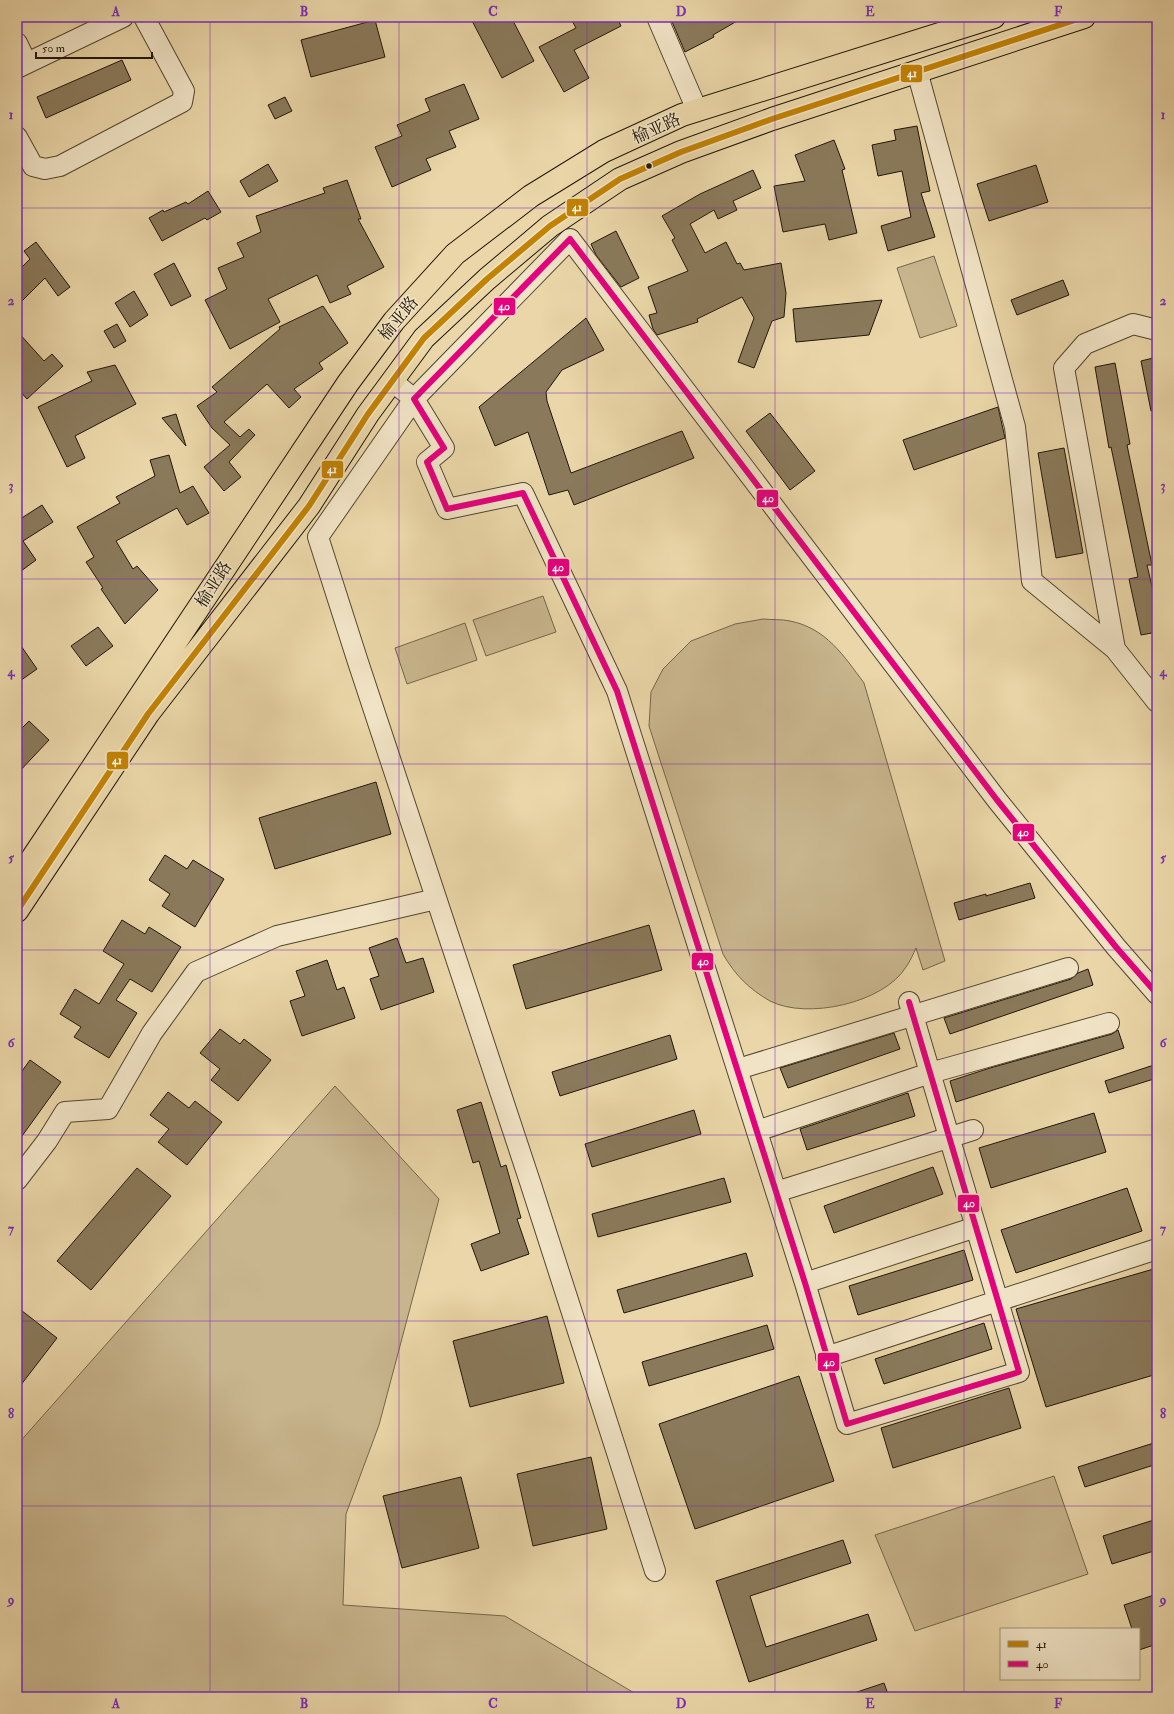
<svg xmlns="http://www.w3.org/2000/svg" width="1174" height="1714" viewBox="0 0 1174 1714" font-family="'IM FELL Double Pica','Noto Serif SC',serif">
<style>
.green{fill:#c8b58d;stroke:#74664a}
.building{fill:#8a7a5b;stroke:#211608}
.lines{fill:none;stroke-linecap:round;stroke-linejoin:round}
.minor-casing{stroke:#534630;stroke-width:22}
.highway-casing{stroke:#211608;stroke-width:24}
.minor{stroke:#f1e4c6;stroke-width:20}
.highway{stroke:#ead6a8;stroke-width:22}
.bus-1-casing{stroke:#f1e4c6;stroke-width:9}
.bus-2-casing{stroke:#f1e4c6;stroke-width:9}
.bus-1{stroke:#c28202;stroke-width:6}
.bus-2{stroke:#e5007d;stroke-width:6}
.grid{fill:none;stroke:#7b2cbf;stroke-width:1;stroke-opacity:0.55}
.bus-dot{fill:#211608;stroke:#f1e4c6;stroke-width:1.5}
.labels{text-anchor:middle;stroke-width:3;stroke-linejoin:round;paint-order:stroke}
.street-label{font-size:17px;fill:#211608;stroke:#f1e4c6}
.line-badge{stroke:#f1e4c6;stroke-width:1.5}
.badge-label{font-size:11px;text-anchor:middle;font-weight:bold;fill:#fff}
.neatline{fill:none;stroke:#7b2cbf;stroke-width:1.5}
.grid-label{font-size:13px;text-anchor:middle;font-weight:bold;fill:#7b2cbf}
</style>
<rect width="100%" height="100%" fill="#ead6a8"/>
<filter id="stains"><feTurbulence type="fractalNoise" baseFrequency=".005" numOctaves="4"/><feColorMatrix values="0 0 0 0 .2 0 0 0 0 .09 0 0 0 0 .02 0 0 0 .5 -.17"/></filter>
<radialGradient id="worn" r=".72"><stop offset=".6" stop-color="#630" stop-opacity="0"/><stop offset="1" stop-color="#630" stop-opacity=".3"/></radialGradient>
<path class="green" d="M934,256L957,326L920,338L897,268Z
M543,596L556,632L486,656L473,620Z
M763,619C772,620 781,619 790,621C826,628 844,656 864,683L945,961L923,970L916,948C913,954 910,962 906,967C884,1003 807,1020 770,1001C749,989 735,975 723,954L649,726L651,692L663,669L691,641L735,624Z
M465,623L477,660L407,684L395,648Z
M335,1086L439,1199L379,1425L346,1514L343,1605L505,1616L641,1697H17V1445Z
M1054,1476L1088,1574L915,1631L875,1535Z"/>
<path class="building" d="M470,17H511L534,61L502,78Z
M570,17H617L621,26L574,50L589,78L564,92L539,47L576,28Z
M670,17H744L713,35L714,37L685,52Z
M375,20L385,57L311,77L301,40Z
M122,60L131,80L46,118L37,97Z
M464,84L479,119L449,131L456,147L426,159L431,170L392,187L375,147L402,136L397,125L430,111L425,99Z
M285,97L292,111L275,119L268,105Z
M917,126L930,191L921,193L935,237L888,251L881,226L911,217L902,171L878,176L872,145L896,140L894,130Z
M834,140L845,169L842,170L857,233L829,240L825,224L783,232L774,186L805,181L795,155Z
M268,164L278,181L249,197L240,181Z
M1036,165L1048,202L989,221L977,184Z
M753,170L761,188L733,201L737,210L718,219L714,210L690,224L705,253L726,242L737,264L740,263L744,270L781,263L786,293L784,317L772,321L754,368L738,362L754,318L742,297L697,319L698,322L657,335L653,329L649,315L657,313L648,287L688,271L672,240L675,238L662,216L700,194Z
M347,180L361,219H358L384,267L347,286L351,294L330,303L317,275L268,299L280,322L230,349L205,300L227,289L218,268L244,257L237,243L261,232L256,216L325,193L323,188Z
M208,191L221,212L207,220L205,218L162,241L149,218L163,210L164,212L186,202L188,204Z
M616,231L639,278L621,287L596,255L591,244Z
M36,242L70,287L58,296L45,278L17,306V272L30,259L24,251Z
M174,263L191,296L171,306L154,274Z
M1063,280L1069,295L1017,315L1011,300Z
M134,291L148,315L130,327L115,303Z
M882,300L869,335L796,342L793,309Z
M323,306L348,343L319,363L323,369L294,389L301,397L289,408L267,384L224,422L240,437L249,429L255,435L229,462L241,477L224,491L204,467L230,445L212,428L197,406L217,392L212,387L280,329L279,327Z
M586,318L604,350L562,370L546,392L547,401L571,473L682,431L694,458L574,505L568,490L549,495L528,432L495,446L479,407Z
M117,324L126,341L114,348L104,331Z
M17,331L44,361L52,354L63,366L27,399L17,388Z
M1157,357V410L1151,411L1141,361Z
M1115,363L1130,444L1127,445L1152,565H1147L1157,608V632L1141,635L1129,579L1138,577L1111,447L1109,448L1095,367Z
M115,365L136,404L75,436L85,458L67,467L38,407L92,381L87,372Z
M998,407L1005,438L914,470L903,440Z
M770,413L815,471L790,490L746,431Z
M176,414L186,446L162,418Z
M1064,448L1083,553L1056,558L1038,453Z
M169,455L180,493L193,486L209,513L187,525L177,508L116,541L133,569L137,566L158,590L125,624L101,589L103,588L86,562L94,557L77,527L120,503L116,497L155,476L150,460Z
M42,505L53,522L23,541L36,560L17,574V521Z
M98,627L113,646L86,666L71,646Z
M17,640L37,669L17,683Z
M29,721L49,740L17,774V733Z
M376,782L391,834L275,869L259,818Z
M165,855L187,869L193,860L224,879L195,927L162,906L170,894L149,880Z
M1030,883L1035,898L959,920L954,903L986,894V896Z
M122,920L145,934L149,927L181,947L152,992L130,979L116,1000L137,1013L109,1058L74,1037L81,1027L60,1014L75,989L99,1004L124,964L103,951Z
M649,925L662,970L526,1009L513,965Z
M397,938L406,963L423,958L434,992L381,1010L370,979L379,976L369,948Z
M327,960L337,990L344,987L355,1018L302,1036L290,1001L305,996L296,971Z
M1088,969L1093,985L950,1034L944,1018L1071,979L1078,973Z
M220,1029L240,1044L244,1039L271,1060L238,1101L211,1080L220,1069L200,1053Z
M1118,1030L1124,1048L956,1102L950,1081L990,1068L1112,1034Z
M894,1033L900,1049L788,1088L780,1068Z
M670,1035L677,1059L560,1096L552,1072Z
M30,1060L61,1082L17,1143V1078Z
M1157,1064V1078L1109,1093L1105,1081Z
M168,1092L189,1108L195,1101L222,1122L187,1165L158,1142L169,1129L150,1115Z
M908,1093L915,1116L807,1150L800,1129Z
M481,1102L501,1167L506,1165L521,1218L517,1219L529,1254L481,1271L471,1244L500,1233L479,1161L473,1163L457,1110Z
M694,1110L701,1134L592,1167L585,1144Z
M1094,1113L1106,1152L991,1188L979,1148Z
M933,1167L943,1194L834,1233L824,1206Z
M137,1168L171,1196L91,1290L57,1261Z
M724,1178L731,1202L598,1237L592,1214Z
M1127,1188L1142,1231L1016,1273L1001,1230Z
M964,1250L973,1280L858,1315L849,1286Z
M746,1253L753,1276L624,1313L617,1290Z
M1157,1268V1374L1046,1407L1016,1309Z
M17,1307L57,1338L17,1390Z
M547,1316L564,1383L470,1407L453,1341Z
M984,1323L992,1349L884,1384L875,1359Z
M767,1325L774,1349L649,1386L642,1362Z
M799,1376L834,1481L695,1529L659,1424Z
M1009,1388L1021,1428L893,1468L881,1428Z
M1157,1442V1464L1085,1487L1078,1467Z
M591,1457L607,1529L533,1546L517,1474Z
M461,1477L479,1548L402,1568L383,1496Z
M1157,1519V1550L1112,1564L1103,1536Z
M843,1540L851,1563L750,1596L766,1647L868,1614L877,1640L749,1682L716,1581Z
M1157,1594V1644L1139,1650V1629H1132L1124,1605Z
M884,1683L889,1697H848V1695Z"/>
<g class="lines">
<defs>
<path id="minor" d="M657,17L697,110
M17,43L26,62
M17,68L123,17
M917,71L1015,427L1032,581L1115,649L1157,702
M17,137L33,166L45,169L60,166L182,102L184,91L144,17
M392,381L414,399L318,537L358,662L531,1185L655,1571
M1115,649L1064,368L1085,344L1133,324L1157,330
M909,1002L1019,1372L847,1424L805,1283L617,691L523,493L447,509L427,462L444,448L414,399L570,239L997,800L1116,947L1157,994
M748,1066L1068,968
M757,1131L930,1073L1109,1023
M17,1180L47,1141L65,1112L108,1109L152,1033L196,972L277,936L436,899
M776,1192L973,1130
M805,1283L976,1227
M826,1357L1157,1249"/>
<path id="highway" d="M17,881L348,383L394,321L455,254L531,196L604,151L682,115L994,17
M17,911L148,714L309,506L368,414L424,338L487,279L550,226L620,179L681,152L772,119L1084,17"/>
</defs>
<use href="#minor" class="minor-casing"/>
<use href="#highway" class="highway-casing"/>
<use href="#minor" class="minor"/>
<use href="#highway" class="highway"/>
<defs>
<path id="bus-1" d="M17,911L148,714L309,506L368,414L424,338L487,279L550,226L620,179L681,152L772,119L1084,17"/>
<path id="bus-2" d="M909,1002L1019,1372L847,1424L805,1283L617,691L523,493L447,509L427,462L444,448L414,399L570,239L997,800L1116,947L1157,994"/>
</defs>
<use href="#bus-1" class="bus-1-casing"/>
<use href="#bus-2" class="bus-2-casing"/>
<use href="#bus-1" class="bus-1"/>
<use href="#bus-2" class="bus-2"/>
</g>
<path class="grid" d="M210,17V1697M399,17V1697M587,17V1697M775,17V1697M964,17V1697M17,208H1157M17,393H1157M17,579H1157M17,764H1157M17,950H1157M17,1135H1157M17,1321H1157M17,1506H1157"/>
<circle class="bus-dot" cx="649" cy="166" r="3.5"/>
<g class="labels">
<g class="street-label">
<text transform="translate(656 128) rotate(-24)" y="6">榆亚路</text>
<text transform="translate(398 318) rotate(-50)" y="6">榆亚路</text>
<text transform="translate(213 584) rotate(-57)" y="6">榆亚路</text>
</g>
</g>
<g class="line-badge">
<rect x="900" y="64" width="23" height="19" rx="4" fill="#c28202"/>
<rect x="566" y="198" width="23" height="19" rx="4" fill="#c28202"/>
<rect x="493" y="297" width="23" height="19" rx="4" fill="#e5007d"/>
<rect x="321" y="460" width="23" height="19" rx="4" fill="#c28202"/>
<rect x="756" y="489" width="23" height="19" rx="4" fill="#e5007d"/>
<rect x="547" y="558" width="23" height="19" rx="4" fill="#e5007d"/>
<rect x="106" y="751" width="23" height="19" rx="4" fill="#c28202"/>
<rect x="1012" y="823" width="23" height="19" rx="4" fill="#e5007d"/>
<rect x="691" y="952" width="23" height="19" rx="4" fill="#e5007d"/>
<rect x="957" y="1194" width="23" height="19" rx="4" fill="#e5007d"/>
<rect x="817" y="1352" width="23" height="20" rx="4" fill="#e5007d"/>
</g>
<g class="badge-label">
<text x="912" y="77">41</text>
<text x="577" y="211">41</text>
<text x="504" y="310">40</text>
<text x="332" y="473">41</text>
<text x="768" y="502">40</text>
<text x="558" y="571">40</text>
<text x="117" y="764">41</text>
<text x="1023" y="836">40</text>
<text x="703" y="965">40</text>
<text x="969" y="1207">40</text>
<text x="829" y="1366">40</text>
</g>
<rect width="1174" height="1714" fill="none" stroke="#ead6a8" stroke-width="44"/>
<rect x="1000" y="1628" width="140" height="52" fill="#f1e4c6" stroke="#9e927a"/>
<rect x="1008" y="1641" width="20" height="6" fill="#c28202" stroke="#9e927a"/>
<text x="1036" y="1648" font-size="12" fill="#211608">41</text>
<rect x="1008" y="1661" width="20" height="6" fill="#e5007d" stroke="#9e927a"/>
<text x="1036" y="1668" font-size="12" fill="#211608">40</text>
<path d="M36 52v6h116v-6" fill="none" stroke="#211608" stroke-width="2"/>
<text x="42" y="52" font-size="12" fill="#211608" stroke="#f1e4c6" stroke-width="3" paint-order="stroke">50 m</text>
<rect x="22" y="22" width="1130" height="1670" class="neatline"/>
<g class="grid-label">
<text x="116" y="16">A</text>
<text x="304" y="16">B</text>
<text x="493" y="16">C</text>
<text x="681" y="16">D</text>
<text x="870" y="16">E</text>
<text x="1058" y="16">F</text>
<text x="11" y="119">1</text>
<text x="1163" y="119">1</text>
<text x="11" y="305">2</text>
<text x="1163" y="305">2</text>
<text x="11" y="490">3</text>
<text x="1163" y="490">3</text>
<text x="11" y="676">4</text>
<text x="1163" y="676">4</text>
<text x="11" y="862">5</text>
<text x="1163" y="862">5</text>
<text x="11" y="1047">6</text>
<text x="1163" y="1047">6</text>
<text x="11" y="1233">7</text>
<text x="1163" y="1233">7</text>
<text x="11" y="1418">8</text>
<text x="1163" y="1418">8</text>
<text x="11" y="1604">9</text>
<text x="1163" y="1604">9</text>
<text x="116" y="1708">A</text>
<text x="304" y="1708">B</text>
<text x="493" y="1708">C</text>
<text x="681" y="1708">D</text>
<text x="870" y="1708">E</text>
<text x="1058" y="1708">F</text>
</g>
<rect width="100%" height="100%" filter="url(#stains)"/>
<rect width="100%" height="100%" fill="url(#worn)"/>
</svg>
